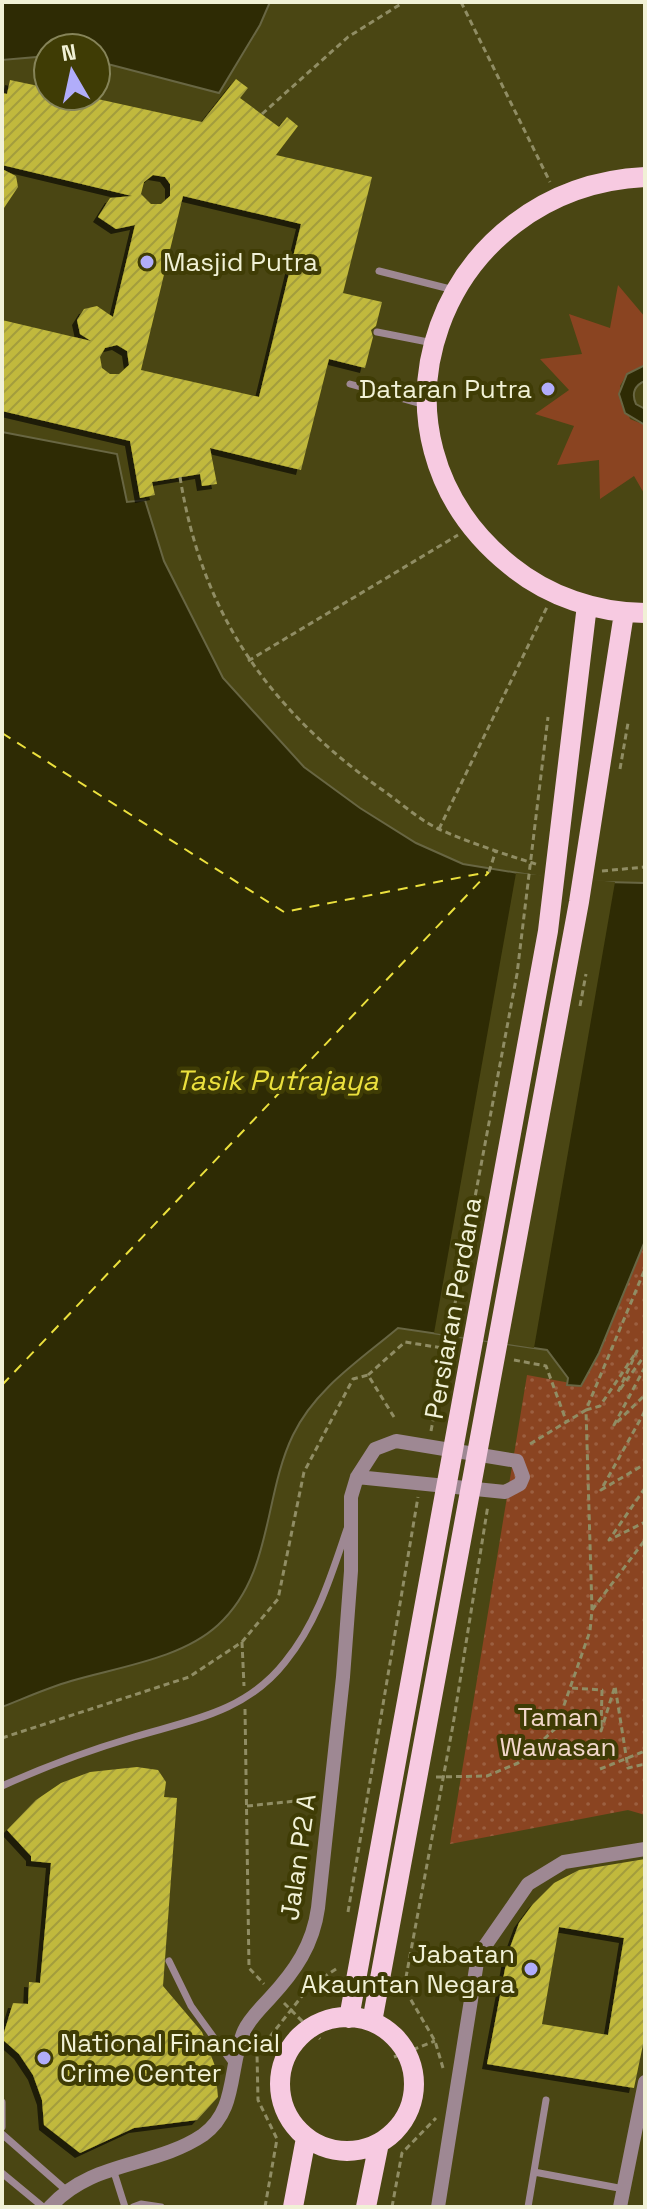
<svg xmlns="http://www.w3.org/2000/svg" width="647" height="2209" viewBox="0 0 647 2209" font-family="'Space Grotesk',sans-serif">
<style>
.green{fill:#8a4421}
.park{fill:url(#park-dots)}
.water{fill:#2e2b04;stroke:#686643;stroke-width:2}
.pier{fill:#4a4613}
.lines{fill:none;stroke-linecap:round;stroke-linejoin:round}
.ferry{stroke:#ebe03d;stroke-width:2;stroke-dasharray:10 8;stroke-linecap:butt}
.building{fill:url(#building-hatch);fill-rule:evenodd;filter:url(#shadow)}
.path{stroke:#908d64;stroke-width:3;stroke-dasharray:6 4;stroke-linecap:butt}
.service{stroke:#9e8893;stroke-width:7}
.minor{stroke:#9e8893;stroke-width:14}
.primary{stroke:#f7cae1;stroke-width:20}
.poi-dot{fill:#b1adfa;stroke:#3f3c05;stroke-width:3}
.labels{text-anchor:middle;stroke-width:8;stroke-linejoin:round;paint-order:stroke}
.poi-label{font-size:26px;fill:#f1f1d6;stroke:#3f3c05;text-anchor:start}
.street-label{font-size:26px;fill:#f1f1d6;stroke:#3f3c05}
.park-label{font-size:26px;fill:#f2d7cb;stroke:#3f3c05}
.water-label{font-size:28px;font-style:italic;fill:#ebe03d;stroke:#3f3c05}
</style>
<defs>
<pattern id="park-dots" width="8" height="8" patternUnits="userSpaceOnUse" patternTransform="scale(2)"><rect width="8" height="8" fill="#8a4421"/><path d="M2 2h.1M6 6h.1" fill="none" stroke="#9b5f40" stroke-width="1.8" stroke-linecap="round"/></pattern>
<pattern id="building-hatch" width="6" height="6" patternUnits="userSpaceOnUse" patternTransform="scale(2)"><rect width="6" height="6" fill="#c1b93c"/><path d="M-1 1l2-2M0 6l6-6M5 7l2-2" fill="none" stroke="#a39d3d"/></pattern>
<filter id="shadow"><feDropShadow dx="-5" dy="5" stdDeviation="0" flood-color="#0009"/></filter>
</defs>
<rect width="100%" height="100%" fill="#4a4613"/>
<path class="green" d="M618,285L645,317V365L627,374L620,386L630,419L645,425V495L634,476L600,499L599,460L557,465L574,426L535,414L569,390L540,359L582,354L569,314L610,328Z"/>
<path class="park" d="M645,1241V1815L628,1810L450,1844L527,1375L581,1385L599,1353Z"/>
<path class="water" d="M2,2H270L260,25L219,93L96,61V48H48V56L2,60Z
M645,365V381C635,385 631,393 636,404L645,409V425L625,413L619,394L627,374Z
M2,432L117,454L127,502L145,500L164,561L223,678L304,767L360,808L416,843L463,864L567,881L645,883V1241L599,1353L581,1386L567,1385L568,1378L547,1350L398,1328C360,1360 315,1389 293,1435C263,1497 273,1575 218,1625C181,1659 118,1667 71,1681C47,1688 25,1698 2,1707Z"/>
<path class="pier" d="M516,873L615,882L534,1348L434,1333Z"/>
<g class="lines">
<path class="ferry" d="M2,733L284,912L488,872
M2,1385L489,872"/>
</g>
<path class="building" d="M236,79L248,88L240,98L279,127L287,117L298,126L276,155L372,177L343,293L382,302L376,326L371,330L373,337L365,368L329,359L301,470L210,448L217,484L202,486L200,474L152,482L155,495L140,498L130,441L2,411V320L91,341L80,334L77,320L84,309L97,306L113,317L135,225L116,229L98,217L110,198L132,196L2,165V93L7,94L10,80L48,88V96H84L202,122ZM153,175L165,177L170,184V196L161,204H151L141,194L144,182ZM183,196L301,224L259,397L141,370ZM117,345L127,351L129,365L119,374H110L102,368L100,357L105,348Z
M2,169L16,176L18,187L2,211Z
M137,1767L158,1770L166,1782L164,1797L177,1798L163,1986L202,2032L215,2066L218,2097L197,2120L134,2128L80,2153L44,2125L42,2100L33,2075L19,2054L2,2039L13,2003L28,2004L29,1982L40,1983L51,1863L31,1861V1856L7,1830L36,1800L61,1783L90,1772Z
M645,1859V2035L634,2088L487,2064L508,1953L519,1923L533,1904L554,1883L579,1870ZM559,1927L624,1938L608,2035L542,2024Z"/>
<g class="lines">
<path class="path" d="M461,2L550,182
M262,114L348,37L404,2
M180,477C202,615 269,709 381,789C400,802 420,821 441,830C473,844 507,855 539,865
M248,661L458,535
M620,769L628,723
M439,829L547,607
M602,871L645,867
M489,872L496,850
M580,1006L586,974
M514,1360L546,1366L567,1423
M645,1367L614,1425L645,1395
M368,1375L405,1342L455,1350
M645,1411L601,1490L645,1464
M431,1431L517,974L548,717
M530,1444L586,1410L645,1269
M645,1488L609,1540L645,1522
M592,1610L645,1540
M242,1642L244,1686
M572,1688L602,1690L601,1731L615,1686L628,1768L645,1764
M245,1709L249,1968L264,1984
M2,1738L189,1677L242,1642L278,1599L304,1472L353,1379L368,1375L394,1417
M600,1769L645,1751
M436,1777L487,1776L518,1763L556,1728L590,1631L592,1610L586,1410L600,1406L637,1351L618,1392L645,1355
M247,1806L315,1799
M348,1912L418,1497
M284,2003L320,2039
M394,2057L435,2041
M443,2068L435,2041L404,1988L453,1725L488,1505
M265,2207L277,2139L258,2100L257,2053L310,1986L339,1967
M392,2207L402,2153L436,2118"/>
<path class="service" d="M379,271L454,290
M377,332L433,343
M350,384L425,405
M2,1786C44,1767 90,1750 134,1737C191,1720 246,1712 285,1662C317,1623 331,1576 347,1529
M169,1961L191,2006L233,2064
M2,2102V2127
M2,2134L67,2191
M113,2169L125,2207
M534,2172L624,2189
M2,2173L43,2207
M133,2207L141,2204L161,2207
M528,2207L546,2100"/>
<path class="minor" d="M50,2207C92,2160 154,2168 203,2135C238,2110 228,2068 244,2031C250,2018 261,2008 270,1998C295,1971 313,1945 318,1908L343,1677L351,1571V1497L357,1477L375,1449L396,1441L517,1461L523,1477L520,1484L505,1492L357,1477
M438,2207L478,1956L528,1884L564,1862L645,1849
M620,2207L645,2082"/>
<path class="primary" d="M645,177C441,187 346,434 511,566C548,596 597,613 645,613
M280 2084a67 67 0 1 1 134 0a67 67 0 1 1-134 0Z
M349,2018L548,931L587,605
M372,2022L579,902L624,613
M293,2207L306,2138
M366,2207L379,2143"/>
</g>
<g class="poi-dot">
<circle cx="147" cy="262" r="8"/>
<circle cx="548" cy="389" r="8"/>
<circle cx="531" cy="1969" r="8"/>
<circle cx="44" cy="2058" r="8"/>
</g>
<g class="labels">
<g class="poi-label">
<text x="163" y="271">Masjid Putra</text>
<text x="532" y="398" text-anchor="end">Dataran Putra</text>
<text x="515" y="1963" text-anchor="end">Jabatan<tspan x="515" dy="30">Akauntan Negara</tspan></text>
<text x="60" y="2052">National Financial<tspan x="60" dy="30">Crime Center</tspan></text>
</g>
<g class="street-label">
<text transform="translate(453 1308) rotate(-80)" y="9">Persiaran Perdana</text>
<text transform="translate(298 1857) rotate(-82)" y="9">Jalan P2 A</text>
</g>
<g class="park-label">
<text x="558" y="1726">Taman<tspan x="558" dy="30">Wawasan</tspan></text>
</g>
<g class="water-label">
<text x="277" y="1090">Tasik Putrajaya</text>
</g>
</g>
<rect width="647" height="2209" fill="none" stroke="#f1f1d6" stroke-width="8"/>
<g transform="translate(72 72) rotate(351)"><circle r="38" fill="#3f3c05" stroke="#868459" stroke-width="2"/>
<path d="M0-6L14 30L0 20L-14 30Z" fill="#b1adfa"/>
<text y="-12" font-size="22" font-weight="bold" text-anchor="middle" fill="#f1f1d6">N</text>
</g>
</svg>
